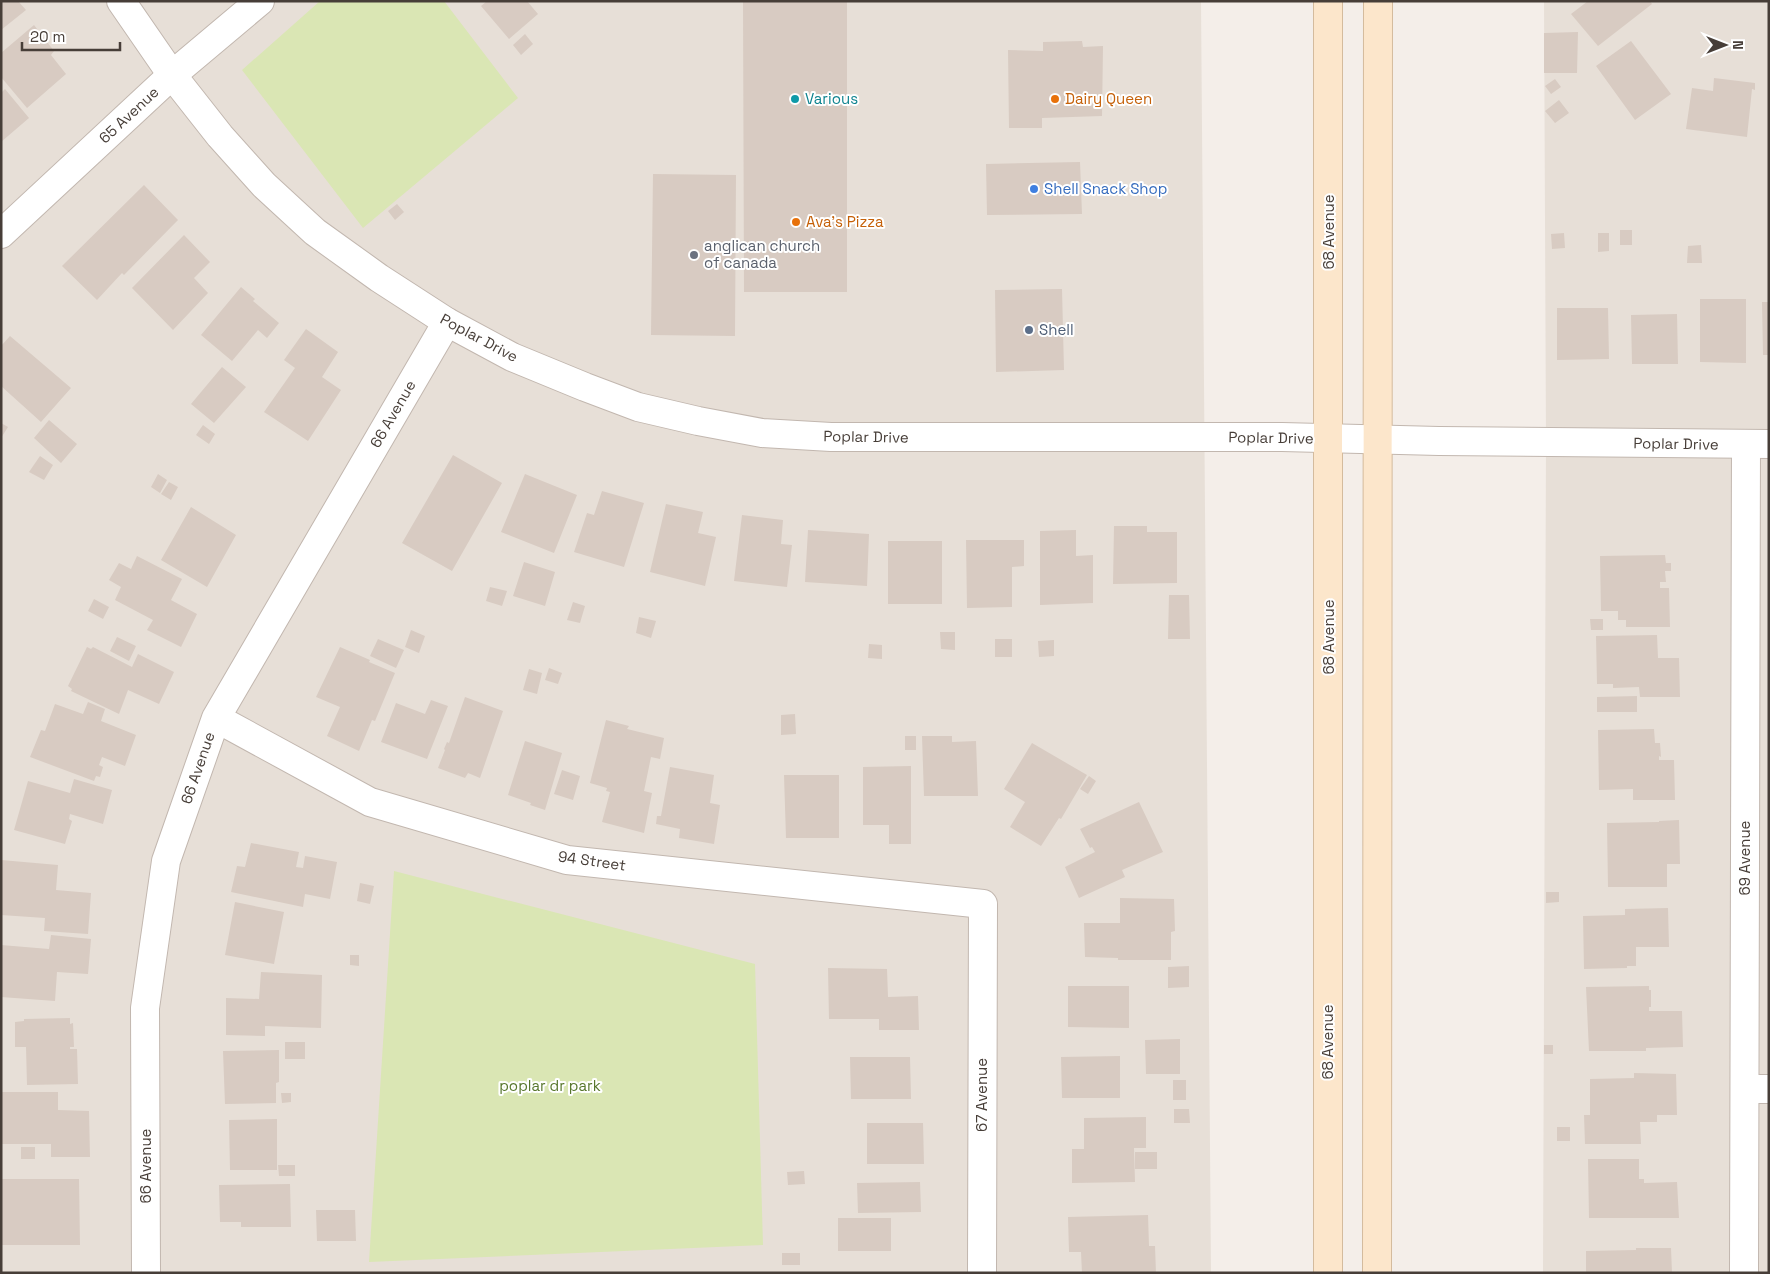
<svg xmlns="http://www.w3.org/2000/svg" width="1770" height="1274" viewBox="0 0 1770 1274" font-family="'Space Grotesk',sans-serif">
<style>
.residential{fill:#e7dfd7}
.green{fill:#dae6b4}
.building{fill:#d8cbc2}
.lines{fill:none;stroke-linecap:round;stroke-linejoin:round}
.minor-casing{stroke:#c2b7af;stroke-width:30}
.tertiary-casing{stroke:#c2b7af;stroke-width:30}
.secondary-casing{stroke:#d4bb9d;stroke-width:30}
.minor{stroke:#fff;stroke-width:28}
.tertiary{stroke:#fff;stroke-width:28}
.secondary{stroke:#fce6cb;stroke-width:28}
.culture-dot{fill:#0f9aa8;stroke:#fff;stroke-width:2}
.food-dot{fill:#e8710a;stroke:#fff;stroke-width:2}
.shop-dot{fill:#3f7fe0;stroke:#fff;stroke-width:2}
.worship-dot{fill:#6b7280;stroke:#fff;stroke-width:2}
.service-dot{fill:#5c6f8a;stroke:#fff;stroke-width:2}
.labels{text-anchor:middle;stroke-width:4;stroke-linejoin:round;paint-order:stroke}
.culture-label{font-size:15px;fill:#0d838f;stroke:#fff;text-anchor:start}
.food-label{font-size:15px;fill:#c56008;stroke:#fff;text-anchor:start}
.street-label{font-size:15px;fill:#473e38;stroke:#fff}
.shop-label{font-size:15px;fill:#366cbe;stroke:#fff;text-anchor:start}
.worship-label{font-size:15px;fill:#5b616d;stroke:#fff;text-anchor:start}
.service-label{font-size:15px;fill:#4e5e75;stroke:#fff;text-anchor:start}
.park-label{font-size:15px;fill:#58772d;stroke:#fff}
</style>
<rect width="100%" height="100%" fill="#f4eee9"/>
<path class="residential" d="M1,1H1201L1211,1273H1Z
M1544,1H1769V1273H1543L1546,442Z"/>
<path class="green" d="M320,1H444L518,98L363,228L242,70Z
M394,871L755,964L763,1245L369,1262Z"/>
<path class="building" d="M1,1H18L26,10L1,30Z
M487,1H527L538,14L509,39L481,6Z
M743,1H847V292H744Z
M1588,1H1650L1652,4L1598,46L1571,14Z
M34,25L54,51L51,55L66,74L27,108L1,77V53Z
M1578,32L1577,73H1544V33Z
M525,34L533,44L521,55L513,45Z
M1082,41L1083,47L1103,46L1102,116L1042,118V128H1009L1008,50L1043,51V42Z
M1631,41L1671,94L1635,120L1596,66Z
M1714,78L1755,83V90L1752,89L1747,137L1686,129L1692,88L1713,91Z
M1555,79L1561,87L1551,94L1545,86Z
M5,89L29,118L1,142V93Z
M1559,100L1569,113L1555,123L1545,111Z
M1080,162L1082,214L987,215L986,164Z
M653,174L736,175L735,336L651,335Z
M144,185L178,220L124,275L122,273L97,300L62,266Z
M397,204L404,212L395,220L388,211Z
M1620,230H1632V245H1620Z
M1564,233L1565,248L1552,249L1551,234Z
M1598,233H1609V251L1598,252Z
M184,235L210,262L194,278L208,293L173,330L132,288Z
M1701,245L1702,263H1687L1688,246Z
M241,287L255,299L253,301L279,323L267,338L258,330L232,361L201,335Z
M1062,289L1064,370L996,372L995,290Z
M1700,299H1746V363L1700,362Z
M1762,302H1769V355H1763Z
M1557,308H1608L1609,359L1557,360Z
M1677,314L1678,364H1632L1631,315Z
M306,329L338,352L322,377L341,390L308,441L264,412L295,368L284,360Z
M10,336L71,388L41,422L1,386V346Z
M222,367L246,387L214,423L191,404Z
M49,420L77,444L61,463L34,438Z
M1,423L8,427L1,438Z
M203,425L215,434L209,444L196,435Z
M453,455L502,483L452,571L402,543Z
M40,456L53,465L44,480L29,472Z
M158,474L167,480L160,493L151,487Z
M525,474L577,495L554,553L501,532Z
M169,482L178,487L171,500L161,494Z
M602,491L644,503L624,567L574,552L587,513L594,515Z
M666,504L703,512L698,533L716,537L705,586L650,572Z
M191,507L236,535L207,587L161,560Z
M742,515L783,520L781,544L792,545L787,587L734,581Z
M1114,526H1147V532H1177V583L1113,584Z
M808,530L869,534L867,586L805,582Z
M1076,530V556L1093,555V603L1040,605V531Z
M966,540H1024V566L1012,567V607L967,608Z
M888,541H942V604H888Z
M1665,555L1666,563H1671V571H1665L1666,582H1660V588H1669L1670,627H1626V620H1618V611H1601L1600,556Z
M137,556L182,579L171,600L197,614L181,647L147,630L153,620L115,600L121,587L109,580L119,563L131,569Z
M524,562L555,572L545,606L513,596Z
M490,587L507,591L502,606L486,601Z
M1169,595H1189L1190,639H1168Z
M94,599L109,607L103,619L88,611Z
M573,602L585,606L580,623L567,620Z
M639,617L656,621L651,638L636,633Z
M1590,619H1603V630H1591Z
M411,630L425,636L419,653L405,647Z
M940,632H955V650L941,649Z
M1657,635L1658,658H1679L1680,697H1640L1639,687L1613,688V684H1597L1596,636Z
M117,637L136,646L129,661L110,651Z
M378,639L404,650L396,668L370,656Z
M995,639H1012V657H995Z
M1054,640V656L1039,657L1038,641Z
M869,644L882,645V659L868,658Z
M87,647L91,649L93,647L132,667L138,654L174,672L159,704L128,690L119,714L71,691L72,689L68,686Z
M340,647L370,660L369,662L395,673L375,721L372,720L359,751L327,736L340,707L316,697Z
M549,668L562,673L558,684L545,680Z
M529,669L542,673L537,694L523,690Z
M1637,696V712H1597V697Z
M465,697L503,711L480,778L468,773L465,778L438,768L445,750L444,749L447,742L449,743Z
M431,700L448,706L427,759L381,742L396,703L425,714Z
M88,702L105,709L101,721L136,735L125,766L102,757L99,765L103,767L100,777L96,776L94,781L30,757L41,730L45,731L55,704L83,714Z
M795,714L796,734L781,735V715Z
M606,720L629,726L627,729L664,738L660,759L651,757L644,791L652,793L644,833L602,822L610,792L606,791L607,788L590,783Z
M1654,729L1655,743H1660L1661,757L1659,756V760H1674L1675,800H1633V789L1599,790L1598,730Z
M905,736H916V750H905Z
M922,736H952V742L976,741L978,796H924Z
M525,741L562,753L545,810L530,805L531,803L508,795Z
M1032,743L1087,775L1061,819L1059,818L1041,846L1010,827L1025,802L1004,789Z
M911,766V844H889V825H863V767Z
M670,767L714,775L710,803L720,805L714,844L679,838L680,829L656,824L657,816H661Z
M562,770L580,776L573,800L554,794Z
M784,775H839V838H786Z
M1089,776L1096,781L1088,794L1080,789Z
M74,779L112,790L103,824L70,814L69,819L72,821L65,844L14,830L28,781L70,793Z
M1139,802L1163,852L1122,870L1125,877L1079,898L1065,867L1095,852L1092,847L1090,848L1080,829Z
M1679,820L1680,864H1667V887H1608L1607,823L1659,822V821Z
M251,843L299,852L296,867L303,868L305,856L337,862L330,899L305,894L303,907L231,892L237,866L245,867Z
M1,860L58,865L56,890L91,893L88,934L44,931L45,918L1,915Z
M360,883L374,886L370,904L357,901Z
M1546,892H1559V902L1546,903Z
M1120,898L1174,899L1175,931L1171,932V960H1118V958L1085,957L1084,923H1120Z
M235,902L284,912L274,964L225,955Z
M1668,908L1669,947H1636V966H1627V968L1584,969L1583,916L1625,915V909Z
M51,935L91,939L88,974L57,972L55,1001L1,997V945L49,949Z
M350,955H359V966L350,965Z
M1189,966V987L1168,988V967Z
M828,968L887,969L888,997L918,996L919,1030H879V1019H829Z
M261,972L322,975L321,1028L265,1026V1036L226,1035V998L259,999Z
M1068,986H1129V1028L1068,1027Z
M1649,986V990H1651V1007H1649V1011H1682L1683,1047L1646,1048V1051H1589L1586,987Z
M70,1018V1024L73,1023L74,1047H70V1049H77L78,1084L27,1085L26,1047H15V1022L24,1021V1019Z
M1180,1039V1074H1146L1145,1040Z
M285,1042H305V1059H285Z
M1544,1045H1553V1054H1544Z
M279,1050V1082L276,1083V1103L225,1104L223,1051Z
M1120,1056V1098H1062L1061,1057Z
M850,1057H910L911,1099H851Z
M1634,1073L1676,1074L1677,1115H1657V1122H1640L1641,1144H1585L1584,1115H1590V1079L1634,1078Z
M1173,1080H1186V1100H1173Z
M1,1092H58V1110L89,1111L90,1157H51V1144H1Z
M281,1093H291V1102L282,1103Z
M1174,1109H1189L1190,1123H1174Z
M1146,1117V1148H1134L1135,1182L1072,1183V1149H1084V1118Z
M277,1119V1170H230L229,1120Z
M867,1123H923L924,1164H867Z
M1557,1127H1570V1141H1557Z
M21,1147H35V1159H21Z
M1135,1152H1157V1169H1135Z
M1588,1159H1639V1179H1644V1183L1677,1182L1679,1218H1589Z
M278,1165H295V1176H279Z
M804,1171L805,1184L788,1185L787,1172Z
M1,1179H79L80,1245H1Z
M920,1182L921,1212L858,1213L857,1183Z
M290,1184L291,1227H241V1222H220L219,1185Z
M316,1210H355L356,1241H317Z
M1148,1215L1149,1246H1155L1156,1273H1082L1081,1252H1069L1068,1217Z
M838,1218H891V1251H838Z
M1636,1248H1671L1672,1273H1586V1251L1636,1250Z
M782,1253H800V1265H782Z"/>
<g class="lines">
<defs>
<path id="minor" d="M1,234L172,75L260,1
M216,718L370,802L567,860L983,904L982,1273
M1745,1089H1769
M146,1273L145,1008L166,861L216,718L447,322
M1744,1273L1746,444"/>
<path id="tertiary" d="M121,1L172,75L220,136L264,185L315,232L379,278L447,322L512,357L585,387L638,407L698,421L762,433L831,437H1282L1439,441L1769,444"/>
<path id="secondary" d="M1328,1273V1
M1377,1273L1378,1"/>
</defs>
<use href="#minor" class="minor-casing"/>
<use href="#tertiary" class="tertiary-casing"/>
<use href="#secondary" class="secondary-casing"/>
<use href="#minor" class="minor"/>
<use href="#tertiary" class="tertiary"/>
<use href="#secondary" class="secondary"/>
</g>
<circle class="culture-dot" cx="795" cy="99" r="5"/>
<g class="food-dot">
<circle cx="1055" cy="99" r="5"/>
<circle cx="796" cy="222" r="5"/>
</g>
<circle class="shop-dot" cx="1034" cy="189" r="5"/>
<circle class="worship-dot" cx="694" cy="255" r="5"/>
<circle class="service-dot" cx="1029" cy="330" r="5"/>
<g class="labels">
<g class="culture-label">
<text x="805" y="104">Various</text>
</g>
<g class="food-label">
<text x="1065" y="104">Dairy Queen</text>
<text x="806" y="227">Ava's Pizza</text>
</g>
<g class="street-label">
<text transform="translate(129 115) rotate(-43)" y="5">65 Avenue</text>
<text transform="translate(1329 232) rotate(-90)" y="5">68 Avenue</text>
<text transform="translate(479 338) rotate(28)" y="5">Poplar Drive</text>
<text transform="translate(393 414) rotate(-60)" y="5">66 Avenue</text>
<text transform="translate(866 437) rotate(1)" y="5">Poplar Drive</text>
<text transform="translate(1271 438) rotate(1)" y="5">Poplar Drive</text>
<text transform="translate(1676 444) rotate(1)" y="5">Poplar Drive</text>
<text transform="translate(1329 637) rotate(-90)" y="5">68 Avenue</text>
<text transform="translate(198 768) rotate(-71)" y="5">66 Avenue</text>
<text transform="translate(1745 858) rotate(-90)" y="5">69 Avenue</text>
<text transform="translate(592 861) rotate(8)" y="5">94 Street</text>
<text transform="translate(1328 1042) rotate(-90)" y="5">68 Avenue</text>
<text transform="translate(982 1095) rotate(-90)" y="5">67 Avenue</text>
<text transform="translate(146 1166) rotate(-90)" y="5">66 Avenue</text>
</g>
<g class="shop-label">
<text x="1044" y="194">Shell Snack Shop</text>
</g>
<g class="worship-label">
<text x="704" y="251">anglican church<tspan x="704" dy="17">of canada</tspan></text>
</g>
<g class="service-label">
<text x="1039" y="335">Shell</text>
</g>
<g class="park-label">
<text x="550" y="1091">poplar dr park</text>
</g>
</g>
<rect width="1770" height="1274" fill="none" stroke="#473e38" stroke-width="5"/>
<g transform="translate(1725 45) rotate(90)" stroke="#ffffff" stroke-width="4" paint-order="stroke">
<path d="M0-4L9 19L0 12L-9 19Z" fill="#473e38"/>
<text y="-8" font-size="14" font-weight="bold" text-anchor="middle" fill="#473e38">N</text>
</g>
<path d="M22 42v8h98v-8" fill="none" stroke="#473e38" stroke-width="2.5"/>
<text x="30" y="42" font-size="15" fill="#473e38" stroke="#ffffff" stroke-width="4" paint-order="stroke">20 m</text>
</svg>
